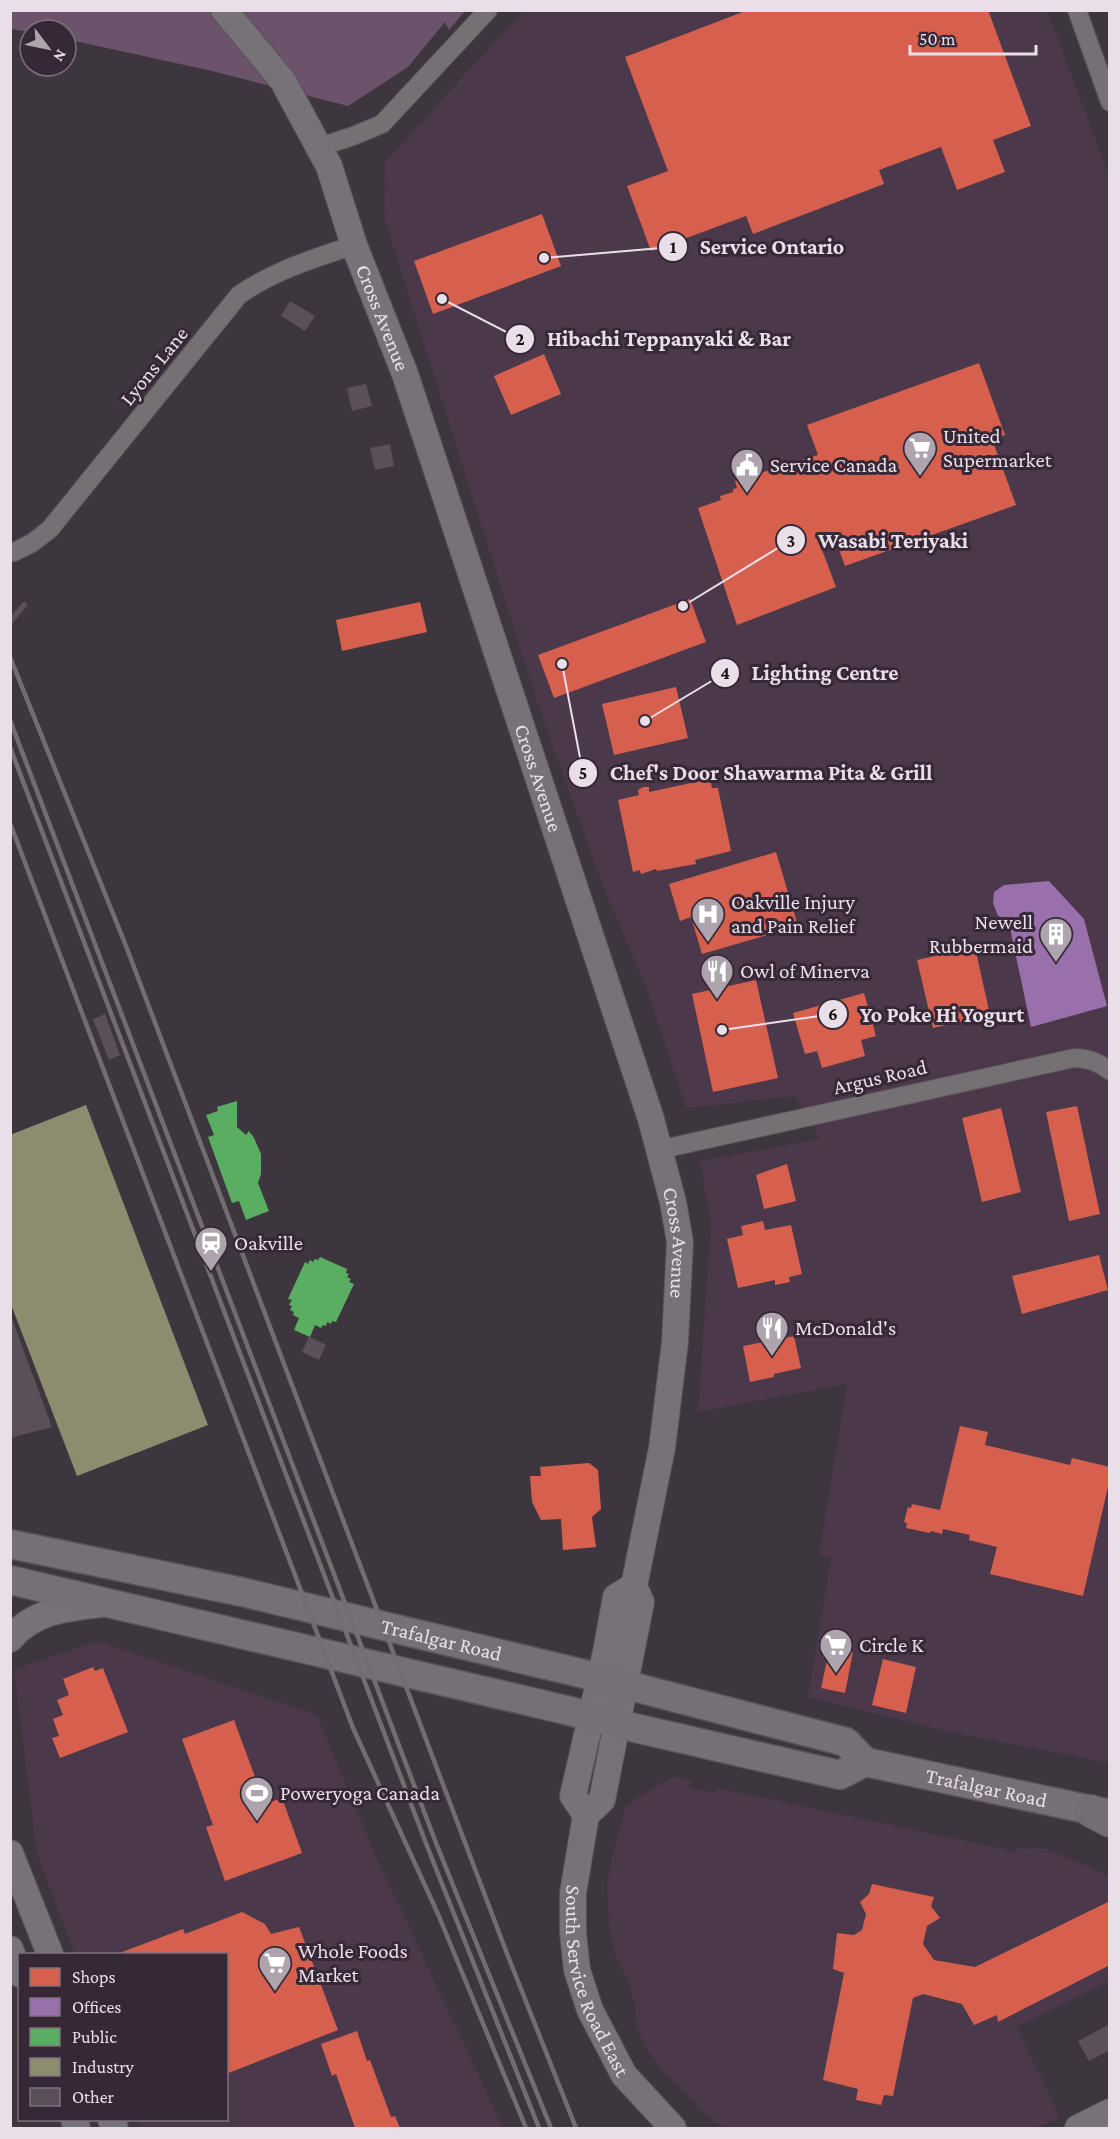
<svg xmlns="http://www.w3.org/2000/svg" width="1120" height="2139" viewBox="0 0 1120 2139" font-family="'Crimson Pro',serif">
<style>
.built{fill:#4b384b}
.green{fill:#6b546b}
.shops{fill:#d6604d}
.offices{fill:#9970ab}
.public{fill:#5aae61}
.industry{fill:#8c8c6e}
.building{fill:#5b505a}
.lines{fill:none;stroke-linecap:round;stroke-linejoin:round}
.street-casing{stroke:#595259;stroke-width:20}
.secondary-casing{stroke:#595259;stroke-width:28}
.primary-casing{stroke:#595259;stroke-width:31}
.highway-casing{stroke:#595259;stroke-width:34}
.street{stroke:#747074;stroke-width:18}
.secondary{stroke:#777277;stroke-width:26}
.primary{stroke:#757075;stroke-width:28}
.highway{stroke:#746d73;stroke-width:32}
.rail{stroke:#716d71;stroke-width:4.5}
.labels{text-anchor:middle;stroke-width:6;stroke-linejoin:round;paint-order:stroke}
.street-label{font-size:21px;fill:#eadfe9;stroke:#372837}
.poi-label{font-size:21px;fill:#eadfe9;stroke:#372837;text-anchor:start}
.leader{fill:none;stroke:#eadfe9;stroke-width:2}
.callout-dot{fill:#eadfe9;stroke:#372837;stroke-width:2}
.mark-label{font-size:18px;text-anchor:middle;font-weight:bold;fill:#111}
.callout-label{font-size:22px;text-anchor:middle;font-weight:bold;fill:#eadfe9;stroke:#372837;stroke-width:6;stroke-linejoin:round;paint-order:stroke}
</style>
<rect width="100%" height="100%" fill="#3e363e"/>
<path class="built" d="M523,11H1047L1110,178L1109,1763L950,1732L808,1697L831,1558L819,1555L847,1384L698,1412L711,1225L700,1161L820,1139L795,1096L686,1108L649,995L603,886L537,702L384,217L385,162Z
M97,1641L317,1715L372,1848L503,2128H143L139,2120H226V1954H75L37,1854L14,1669Z
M673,1777L692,1780L690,1788L716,1793L717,1788L1017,1852L1018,1848L1047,1849L1109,1876V1981L1017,2027L1060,2118L1035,2128H725L706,2116L661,2069L647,2049L636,2026L635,2004L628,1981L614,1951L609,1925L607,1886L612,1856L626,1807L634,1800Z"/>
<path class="green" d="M10,11H465L449,30L445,22L408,67L348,106L212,71L66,39V30H30V32L11,29Z"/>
<path class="shops" d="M748,10H988L1031,126L993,140L1005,172L957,190L941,147L879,170L884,184L753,234L746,216L651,251L627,186L668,171L625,57Z
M542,214L561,266L433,314L414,261Z
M544,354L561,394L511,415L494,376Z
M979,363L1005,435L992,439L1016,505L845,566L836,541L821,547L836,587L737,625L698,508L721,500L720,496L733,492V489L737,488L735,481L818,455L807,425Z
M690,599L706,642L554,698L538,655Z
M420,602L427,632L342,651L336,620Z
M676,687L688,738L614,755L602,704Z
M710,779L712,788H718L731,851L695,860L696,864L657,871L656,869L641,874L640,870L633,872L618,800L639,795L638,790L643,787H649V792Z
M776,852L798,926L702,954L691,917L680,921L669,884Z
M975,947L990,1015L933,1028L917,960Z
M756,980L778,1078L713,1092L692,994Z
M864,993L876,1036L861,1040L865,1056L822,1068L817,1051L805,1054L793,1013Z
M1077,1106L1100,1214L1069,1221L1046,1112Z
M1001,1108L1021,1192L982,1202L962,1118Z
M787,1164L796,1201L764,1209L756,1175Z
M763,1221L765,1230L791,1225L802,1274L789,1277L790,1282L775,1285V1280L738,1288L727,1239L743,1235L741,1226Z
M1099,1255L1108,1290L1022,1314L1012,1276Z
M794,1336L801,1368L774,1374V1377L750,1382L743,1346Z
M960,1426L988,1432L985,1445L1070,1465L1072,1458L1110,1467V1478L1083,1596L990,1574L997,1547L969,1540L970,1535L943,1529L942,1534L931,1531L930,1533L906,1528L907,1523L904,1522L908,1507L911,1508L912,1504L940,1510Z
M589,1463L598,1470L601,1509L592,1517L596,1547L563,1550L561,1519L541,1520L532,1502L530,1476H541L540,1467Z
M830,1647L853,1652L845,1693L821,1688Z
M883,1659L916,1667L906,1713L872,1705Z
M93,1667L95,1671L103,1668L128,1732L60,1758L52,1738L59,1736L53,1719L63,1715L57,1700L69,1695L63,1679Z
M234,1720L265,1804L282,1798L302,1853L225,1881L206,1827L213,1825L182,1739Z
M872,1884L934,1897L931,1906L940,1918L927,1926L923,1944L934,1960L975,1967L1110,1901V1965L998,2022L997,2015L974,2025L962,2004L923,1994L913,1998L893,2096L884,2095L881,2105L856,2100L858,2089L823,2080L844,1973L833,1969L837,1933L854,1935L862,1930L866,1914L860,1902L869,1894Z
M242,1912L265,1924L271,1934L299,1927L338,2030L226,2074V1954H117L183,1929L185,1934Z
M357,2031L367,2061L370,2060L391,2117L395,2116L400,2128H355L336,2074L332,2076L321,2044Z"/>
<path class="offices" d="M1049,881L1084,919L1107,1006L1031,1027L1008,919L998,916L993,903L994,892L1004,885Z"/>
<path class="public" d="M237,1101V1127L246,1135L249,1131L254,1138L261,1154V1174L258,1183L269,1211L246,1220L239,1201L232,1203L208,1137L214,1135L206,1115L218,1111L217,1107Z
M320,1257L347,1269L346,1273L349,1274L347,1277L351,1279L349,1282L354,1284L336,1322L332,1321L331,1324L327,1322L326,1326L323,1325L321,1328L315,1325L310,1337L294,1330L299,1318L293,1315L294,1312L290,1310L292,1306L289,1305L292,1300L288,1299L305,1262L308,1264L310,1260L313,1262L315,1259L318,1260Z"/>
<path class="industry" d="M86,1105L208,1425L77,1476L10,1302V1135Z"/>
<path class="building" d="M290,301L315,316L305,331L281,316Z
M366,384L372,406L352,411L347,388Z
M390,444L394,466L375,470L370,448Z
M24,601L28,605L10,626V617Z
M105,1014L120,1055L109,1060L93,1019Z
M11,1316L52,1427L10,1438L11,1425Z
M309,1337L326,1345L319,1360L302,1352Z
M1110,2024V2050L1089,2061L1078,2041Z"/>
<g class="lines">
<defs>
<path id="street" d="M1077,10L1110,102
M320,147L353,136L382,124L488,10
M14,552L32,543L50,529L239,295C273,271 315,258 354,245
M658,1150L1074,1058C1088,1058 1098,1062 1110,1071"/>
<g id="secondary">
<path id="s1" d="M224,10L283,81L329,166L354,245L405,374L651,1119L673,1202L680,1242L675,1342L662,1448L634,1586L641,1602L602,1800L586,1815L573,1893V1933L577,1970L590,2010L624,2075L673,2128"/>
<path d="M10,1639C34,1610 68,1608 102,1604"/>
<path d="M586,1815L573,1796L606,1652L616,1597L634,1586"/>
<path d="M10,1853L50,1954"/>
<path d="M10,1949L20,1974"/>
<path d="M74,2120L77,2128"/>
<path d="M111,2120L115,2128"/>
<path d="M1078,2128L1110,2112"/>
</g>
<g id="primary">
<path id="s2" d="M10,1544L242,1592L580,1673L846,1742L865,1762L1110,1814"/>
<path d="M10,1580L570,1711L618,1724L840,1775L865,1762"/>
</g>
<path id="highway" d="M1091,1811L1110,1821"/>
</defs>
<use href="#street" class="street-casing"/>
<use href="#secondary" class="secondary-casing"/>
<use href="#primary" class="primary-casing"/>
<use href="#highway" class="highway-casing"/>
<use href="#street" class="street"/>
<use href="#secondary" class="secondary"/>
<use href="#primary" class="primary"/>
<use href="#highway" class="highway"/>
<path class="rail" d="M10,657L126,946L506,1951L576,2128
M10,720L436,1843L551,2128
M10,747L427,1846L539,2128
M10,823L353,1728L438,1914L526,2128"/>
</g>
<defs>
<symbol id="supermarket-pin" viewBox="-11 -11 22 30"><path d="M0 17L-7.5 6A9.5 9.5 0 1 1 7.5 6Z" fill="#aea4ad" stroke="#372837"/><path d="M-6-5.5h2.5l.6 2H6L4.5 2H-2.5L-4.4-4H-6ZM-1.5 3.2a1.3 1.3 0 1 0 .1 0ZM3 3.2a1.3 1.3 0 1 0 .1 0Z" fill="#fff"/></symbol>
<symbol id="civic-pin" viewBox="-11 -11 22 30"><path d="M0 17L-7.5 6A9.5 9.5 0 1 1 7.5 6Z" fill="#aea4ad" stroke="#372837"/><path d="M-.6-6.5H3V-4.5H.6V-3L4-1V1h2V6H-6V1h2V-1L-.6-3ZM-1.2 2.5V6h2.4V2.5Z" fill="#fff"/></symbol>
<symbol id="hospital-pin" viewBox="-11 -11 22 30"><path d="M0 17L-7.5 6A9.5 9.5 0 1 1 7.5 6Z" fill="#aea4ad" stroke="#372837"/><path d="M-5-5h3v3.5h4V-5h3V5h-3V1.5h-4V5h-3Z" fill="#fff"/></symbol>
<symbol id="building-pin" viewBox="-11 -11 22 30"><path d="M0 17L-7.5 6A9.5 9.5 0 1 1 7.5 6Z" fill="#aea4ad" stroke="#372837"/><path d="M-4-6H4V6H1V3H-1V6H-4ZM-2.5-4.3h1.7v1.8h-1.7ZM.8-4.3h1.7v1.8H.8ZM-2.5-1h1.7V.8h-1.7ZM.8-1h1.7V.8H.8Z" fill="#fff"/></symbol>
<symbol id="restaurant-pin" viewBox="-11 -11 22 30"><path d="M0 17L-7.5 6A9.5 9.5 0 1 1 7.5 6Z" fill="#aea4ad" stroke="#372837"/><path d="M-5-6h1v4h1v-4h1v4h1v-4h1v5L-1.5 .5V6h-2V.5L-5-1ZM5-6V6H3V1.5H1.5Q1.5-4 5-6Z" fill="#fff"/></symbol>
<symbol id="station-pin" viewBox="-11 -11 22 30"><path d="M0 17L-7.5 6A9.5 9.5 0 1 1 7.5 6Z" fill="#aea4ad" stroke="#372837"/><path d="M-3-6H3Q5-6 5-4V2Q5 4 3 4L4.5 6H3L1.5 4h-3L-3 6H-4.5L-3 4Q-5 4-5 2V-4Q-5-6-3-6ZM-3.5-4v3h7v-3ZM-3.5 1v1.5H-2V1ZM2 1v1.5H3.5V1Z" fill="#fff"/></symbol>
<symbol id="stadium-pin" viewBox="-11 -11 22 30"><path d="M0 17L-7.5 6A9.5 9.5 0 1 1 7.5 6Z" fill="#aea4ad" stroke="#372837"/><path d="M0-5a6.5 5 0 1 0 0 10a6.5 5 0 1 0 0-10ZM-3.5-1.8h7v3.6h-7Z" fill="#fff"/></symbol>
</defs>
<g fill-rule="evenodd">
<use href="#supermarket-pin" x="901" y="429" width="38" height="52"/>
<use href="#civic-pin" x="728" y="446" width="38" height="52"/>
<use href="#hospital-pin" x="689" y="895" width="38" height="52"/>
<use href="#building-pin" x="1037" y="915" width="38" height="52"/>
<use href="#restaurant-pin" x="698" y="952" width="38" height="52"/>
<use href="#station-pin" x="192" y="1224" width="38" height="52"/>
<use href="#restaurant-pin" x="753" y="1309" width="38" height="52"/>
<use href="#supermarket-pin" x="817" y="1626" width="38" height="52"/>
<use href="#stadium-pin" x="238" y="1774" width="38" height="52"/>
<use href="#supermarket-pin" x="256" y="1944" width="38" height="52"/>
</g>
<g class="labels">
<g class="street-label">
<text dy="7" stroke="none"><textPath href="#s1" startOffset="350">Cross Avenue</textPath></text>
<text transform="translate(154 366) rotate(-51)" y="7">Lyons Lane</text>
<text dy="7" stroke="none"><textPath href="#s1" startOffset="836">Cross Avenue</textPath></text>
<text transform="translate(880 1077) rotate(-13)" y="7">Argus Road</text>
<text dy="7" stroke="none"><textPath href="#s1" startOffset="1322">Cross Avenue</textPath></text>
<text dy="7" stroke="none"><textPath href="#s2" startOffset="442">Trafalgar Road</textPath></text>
<text dy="7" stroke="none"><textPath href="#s2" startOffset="1011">Trafalgar Road</textPath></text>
<text dy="7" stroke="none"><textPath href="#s1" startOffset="2082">South Service Road East</textPath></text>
</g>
<g class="poi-label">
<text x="943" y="443">United<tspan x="943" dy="24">Supermarket</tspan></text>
<text x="770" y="472">Service Canada</text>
<text x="731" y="909">Oakville Injury<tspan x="731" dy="24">and Pain Relief</tspan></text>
<text x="1033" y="929" text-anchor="end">Newell<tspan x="1033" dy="24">Rubbermaid</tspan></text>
<text x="740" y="978">Owl of Minerva</text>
<text x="234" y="1250">Oakville</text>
<text x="795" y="1335">McDonald's</text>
<text x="859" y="1652">Circle K</text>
<text x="280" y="1800">Poweryoga Canada</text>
<text x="298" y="1958">Whole Foods<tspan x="298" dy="24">Market</tspan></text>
</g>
</g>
<path class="leader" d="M544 258L673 247M442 299L520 339M683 606L791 540M645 721L725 673M562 664L583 773M722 1030L833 1014"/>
<g class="callout-dot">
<circle cx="544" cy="258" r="6"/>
<circle cx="442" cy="299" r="6"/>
<circle cx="683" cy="606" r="6"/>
<circle cx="645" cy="721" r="6"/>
<circle cx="562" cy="664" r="6"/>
<circle cx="722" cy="1030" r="6"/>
<circle cx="673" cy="247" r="15"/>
<circle cx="520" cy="339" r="15"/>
<circle cx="791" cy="540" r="15"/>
<circle cx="725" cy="673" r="15"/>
<circle cx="583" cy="773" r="15"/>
<circle cx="833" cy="1014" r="15"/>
</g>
<g class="mark-label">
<text x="673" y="253">1</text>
<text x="520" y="345">2</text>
<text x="791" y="547">3</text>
<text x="725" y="679">4</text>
<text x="583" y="779">5</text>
<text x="833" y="1020">6</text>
</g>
<g class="callout-label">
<text x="772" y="254">Service Ontario</text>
<text x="669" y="346">Hibachi Teppanyaki &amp; Bar</text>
<text x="893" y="548">Wasabi Teriyaki</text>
<text x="825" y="680">Lighting Centre</text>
<text x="771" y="780">Chef's Door Shawarma Pita &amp; Grill</text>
<text x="942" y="1022">Yo Poke Hi Yogurt</text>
</g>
<rect width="1120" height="2139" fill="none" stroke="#eadfe9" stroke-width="24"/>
<rect x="18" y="1953" width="210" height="168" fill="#372837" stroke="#7f717e" stroke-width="1.5"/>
<rect x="30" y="1968" width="30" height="18" fill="#d6604d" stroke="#7f717e" stroke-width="1.5"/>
<text x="72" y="1983" font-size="18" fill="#eadfe9">Shops</text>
<rect x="30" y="1998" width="30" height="18" fill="#9970ab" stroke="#7f717e" stroke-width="1.5"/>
<text x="72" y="2013" font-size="18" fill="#eadfe9">Offices</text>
<rect x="30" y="2028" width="30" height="18" fill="#5aae61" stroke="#7f717e" stroke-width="1.5"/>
<text x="72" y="2043" font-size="18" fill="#eadfe9">Public</text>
<rect x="30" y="2058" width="30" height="18" fill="#8c8c6e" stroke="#7f717e" stroke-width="1.5"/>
<text x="72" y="2073" font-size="18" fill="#eadfe9">Industry</text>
<rect x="30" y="2088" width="30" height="18" fill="#5b505a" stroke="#7f717e" stroke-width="1.5"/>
<text x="72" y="2103" font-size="18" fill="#eadfe9">Other</text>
<g transform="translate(48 48) rotate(122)"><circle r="28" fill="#372837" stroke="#7f717e" stroke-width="1.5"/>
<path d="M0-4.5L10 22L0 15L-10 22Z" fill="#aea4ad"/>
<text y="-9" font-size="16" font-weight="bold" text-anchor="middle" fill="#eadfe9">N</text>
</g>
<path d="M910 45v9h126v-9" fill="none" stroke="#eadfe9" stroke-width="3"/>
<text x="919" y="45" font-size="18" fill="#eadfe9" stroke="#372837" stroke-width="4.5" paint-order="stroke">50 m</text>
</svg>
